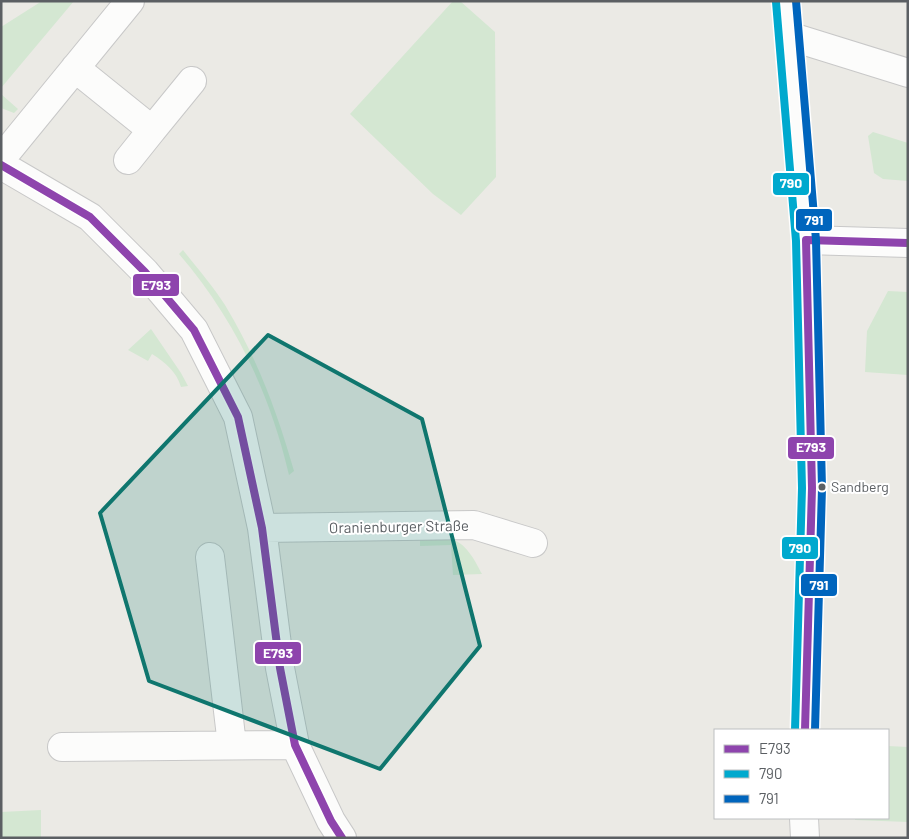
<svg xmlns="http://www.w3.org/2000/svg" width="909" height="839" viewBox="0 0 909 839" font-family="Barlow,sans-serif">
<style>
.green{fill:#d4e7d2}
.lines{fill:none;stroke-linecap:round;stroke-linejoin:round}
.minor-casing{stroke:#c8c8c8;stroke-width:30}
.minor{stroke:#fcfcfb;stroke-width:28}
.bus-1-casing{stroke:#fff;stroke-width:11}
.bus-2-casing{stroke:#fff;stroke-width:11}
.bus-3-casing{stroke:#fff;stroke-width:11}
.bus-1{stroke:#8e44ad;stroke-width:8}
.bus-2{stroke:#00a9ce;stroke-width:8}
.bus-3{stroke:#0065bd;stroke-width:8}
.marked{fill:#0f766e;fill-opacity:0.2;stroke:#0f766e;stroke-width:4;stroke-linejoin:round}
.bus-dot{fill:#5b5f63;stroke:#fff;stroke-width:2}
.labels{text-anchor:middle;stroke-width:4;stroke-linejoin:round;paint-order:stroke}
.bus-label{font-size:14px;fill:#5b5f63;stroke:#fff;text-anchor:start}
.street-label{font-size:15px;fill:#5b5f63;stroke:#fff}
.line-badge{stroke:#fff;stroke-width:2}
.badge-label{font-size:14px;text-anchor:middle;font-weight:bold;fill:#fff}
</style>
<rect width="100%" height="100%" fill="#ebeae5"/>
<path class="green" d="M42,1H74L1,88V27Z
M453,1H460L495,32L496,177L461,215L433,194L350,114Z
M1,94L18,109L14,113L1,108Z
M873,132L908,143V181L883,179L874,173L868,136Z
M183,250C197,268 213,286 225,305C257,358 277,411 294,471L289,475C270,393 234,318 179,254Z
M888,291L908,292V375L865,372L867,331Z
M151,329L181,373L188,386L181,387C176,371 166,363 152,354L148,361L128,350Z
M420,538C428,538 439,536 448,538C466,542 474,559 482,574L453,575L451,545L420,546Z
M888,746L908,747V822L855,820V818H888Z
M41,810V838H2L1,812Z"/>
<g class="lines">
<defs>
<path id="minor" d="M786,1L806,240L812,488L805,730
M789,36L908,73
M75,68L152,130L192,81
M1,159L130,1
M128,160L152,130
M1,165L90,217L145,272L194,330L238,417L262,528L280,668L295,745L331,821L342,838
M806,240L908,243
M262,528L474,525L533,543
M210,557L232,745
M62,747L295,745
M804,818L805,838"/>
</defs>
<use href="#minor" class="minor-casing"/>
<use href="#minor" class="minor"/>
<defs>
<path id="bus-1" d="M1,165L90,217L145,272L194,330L238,417L262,528L280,668L295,745L331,821L342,838
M806,240L908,243
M805,730L812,488L806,240"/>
<path id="bus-2" d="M776,2L796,241L802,488L795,730"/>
<path id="bus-3" d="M796,1L816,240L822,488L815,730"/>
</defs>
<use href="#bus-1" class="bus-1-casing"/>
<use href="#bus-2" class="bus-2-casing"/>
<use href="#bus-3" class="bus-3-casing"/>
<use href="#bus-1" class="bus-1"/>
<use href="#bus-2" class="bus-2"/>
<use href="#bus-3" class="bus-3"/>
</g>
<path class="marked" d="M268,335L422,419L480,646L380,769L149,681L100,513Z"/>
<circle class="bus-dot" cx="822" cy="487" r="4.5"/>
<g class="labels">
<g class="bus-label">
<text x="831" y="492">Sandberg</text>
</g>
<g class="street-label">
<text transform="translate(399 527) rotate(-1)" y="5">Oranienburger Straße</text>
</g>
</g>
<g class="line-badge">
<rect x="772" y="172" width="38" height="24" rx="5" fill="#00a9ce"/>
<rect x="795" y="208" width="38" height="24" rx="5" fill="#0065bd"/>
<rect x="132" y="273" width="48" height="24" rx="5" fill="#8e44ad"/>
<rect x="787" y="436" width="48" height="24" rx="5" fill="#8e44ad"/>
<rect x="781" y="536" width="38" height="24" rx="5" fill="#00a9ce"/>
<rect x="800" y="573" width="38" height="24" rx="5" fill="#0065bd"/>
<rect x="254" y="641" width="48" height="24" rx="5" fill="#8e44ad"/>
</g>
<g class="badge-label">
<text x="791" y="188">790</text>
<text x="814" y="225">791</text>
<text x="156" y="290">E793</text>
<text x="811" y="452">E793</text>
<text x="800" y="553">790</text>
<text x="819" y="590">791</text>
<text x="278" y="658">E793</text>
</g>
<rect width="909" height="839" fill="none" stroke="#5b5f63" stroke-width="5"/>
<rect x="714" y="729" width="175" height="90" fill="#ffffff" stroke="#bdbfc1"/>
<rect x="724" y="745" width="25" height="8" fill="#8e44ad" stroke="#bdbfc1"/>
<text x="759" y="754" font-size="15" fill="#5b5f63">E793</text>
<rect x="724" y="770" width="25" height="8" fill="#00a9ce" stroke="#bdbfc1"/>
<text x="759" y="779" font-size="15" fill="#5b5f63">790</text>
<rect x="724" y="795" width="25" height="8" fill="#0065bd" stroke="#bdbfc1"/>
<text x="759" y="804" font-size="15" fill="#5b5f63">791</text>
</svg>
